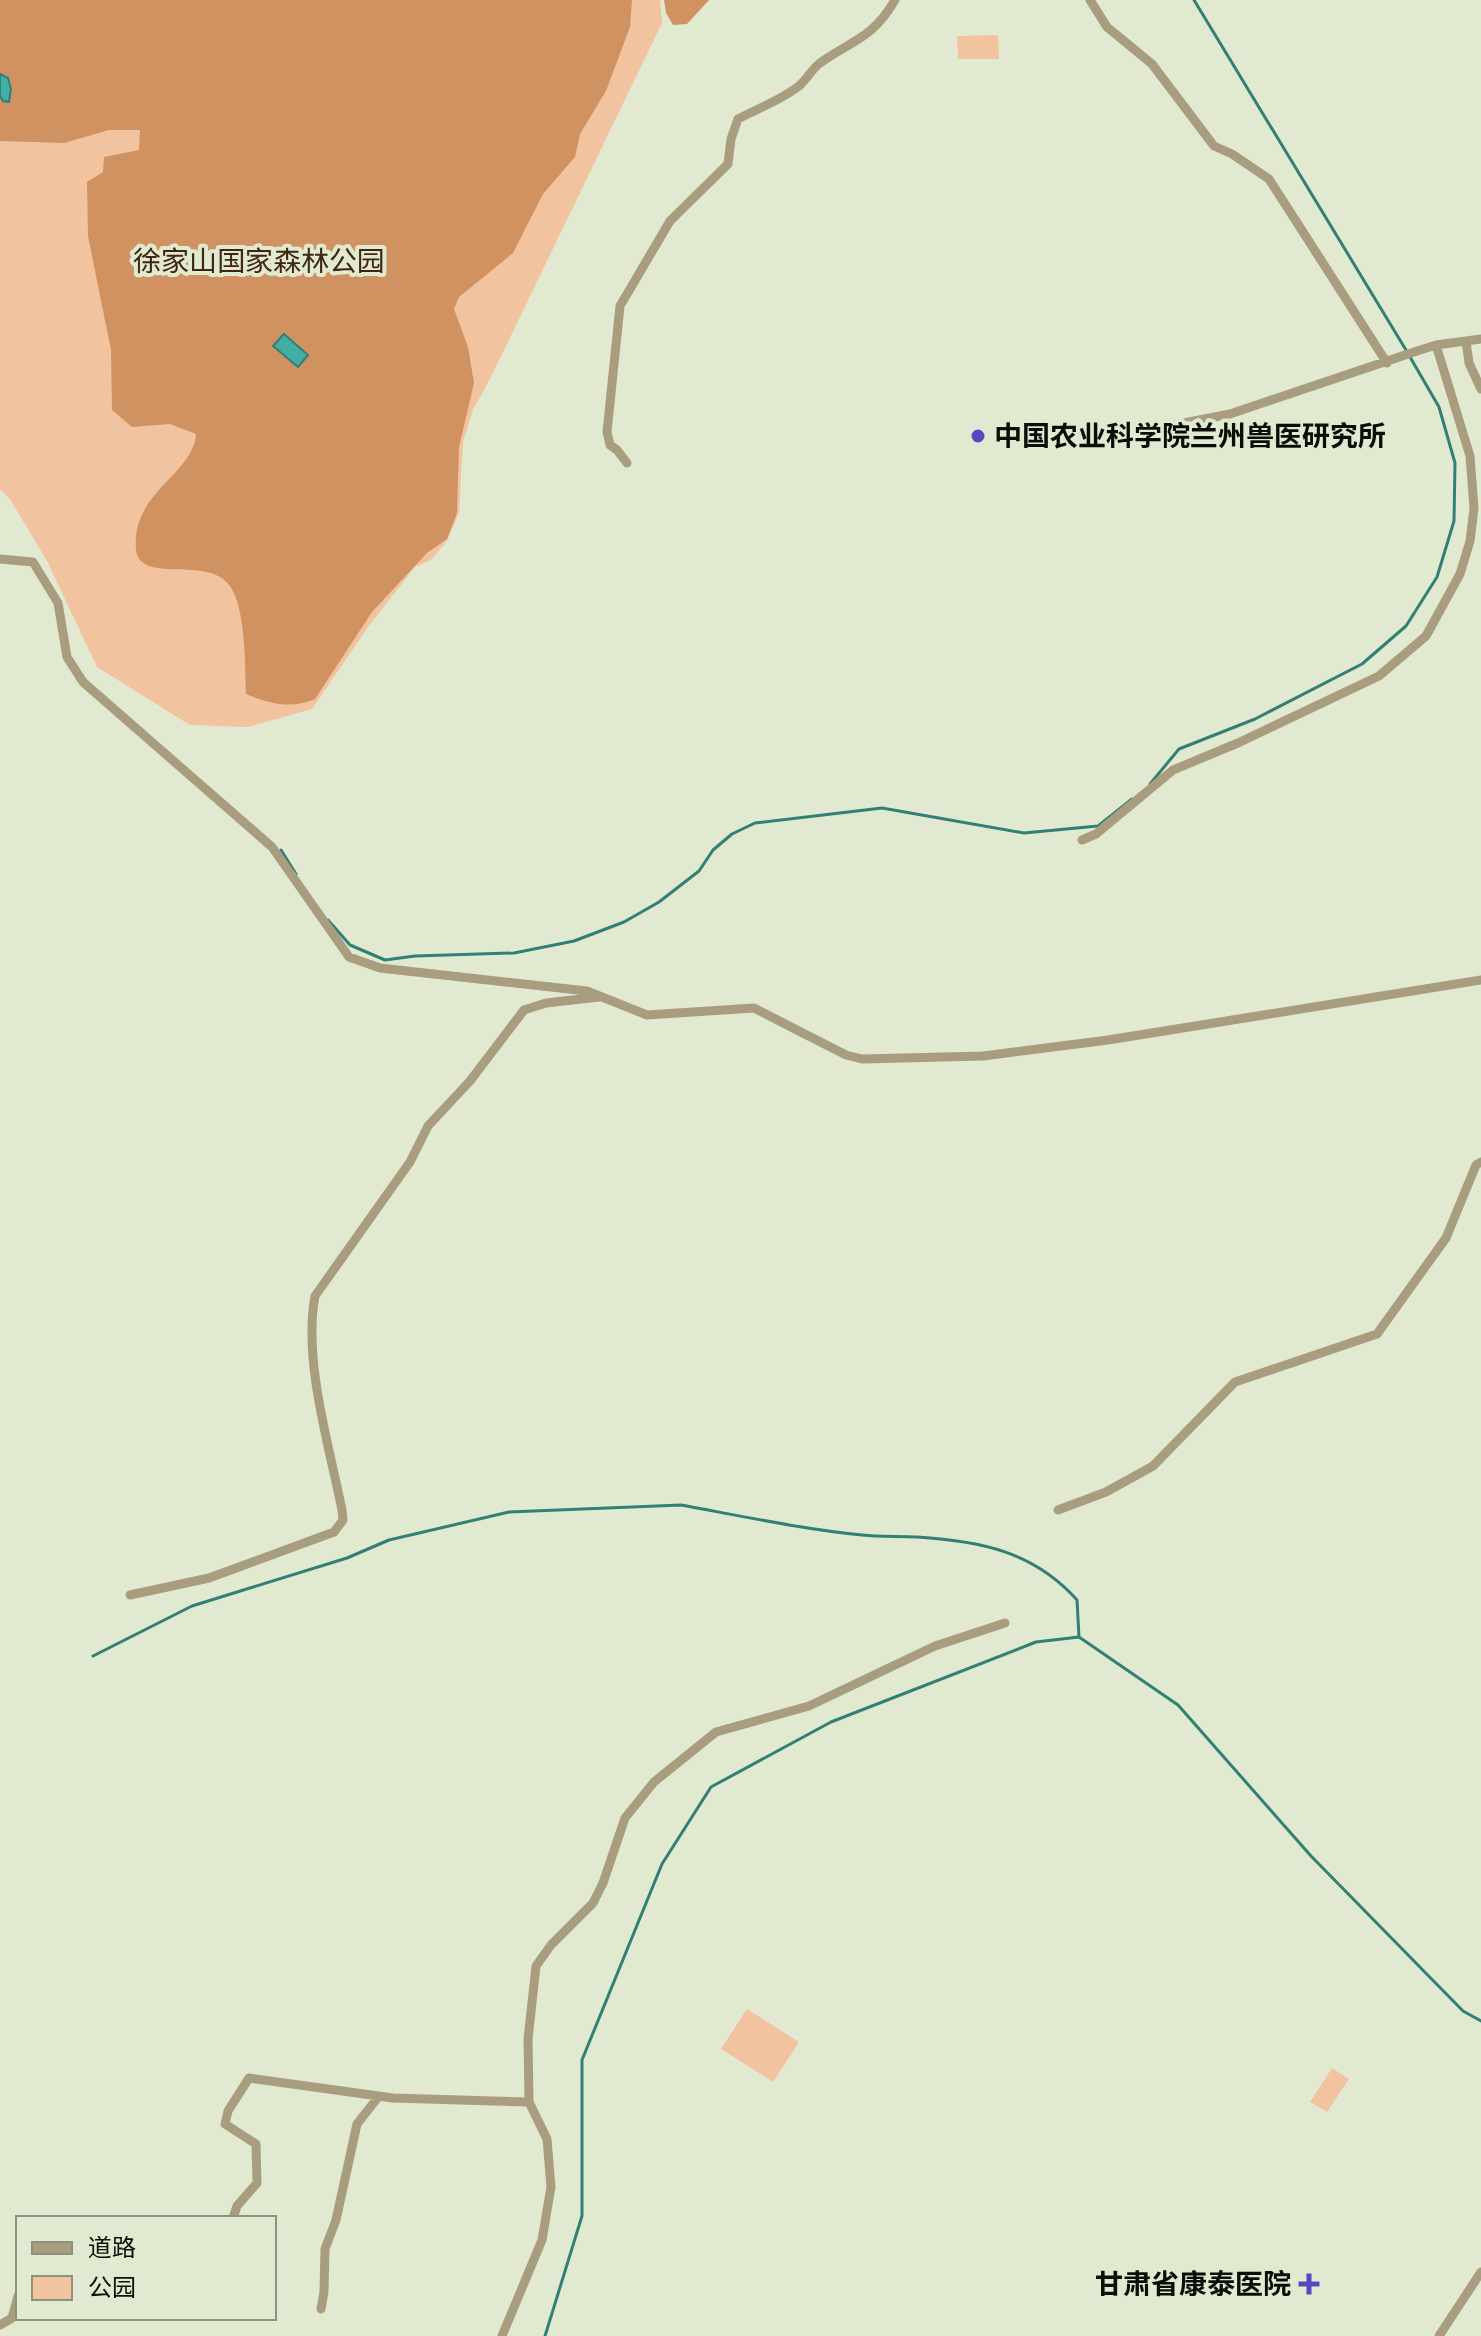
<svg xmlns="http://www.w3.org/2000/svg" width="1481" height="2336" viewBox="0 0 1481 2336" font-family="Karla,'Noto Sans SC',sans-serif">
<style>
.green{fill:#f2c39f}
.forest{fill:#cf9260}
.water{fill:#43afa4;stroke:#327f75;stroke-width:2}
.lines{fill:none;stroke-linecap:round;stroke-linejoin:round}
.stream{stroke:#327f75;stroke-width:3}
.minor{stroke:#a89e7f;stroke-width:9}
.poi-dot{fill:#534ac2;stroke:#e1ead0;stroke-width:3}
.labels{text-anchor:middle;stroke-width:8;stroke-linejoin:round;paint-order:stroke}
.park-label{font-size:28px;fill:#3f2610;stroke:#e1ead0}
.poi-label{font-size:28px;font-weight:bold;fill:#0b0e06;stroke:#e1ead0;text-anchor:start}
</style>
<rect width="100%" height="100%" fill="#e1ead0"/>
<path class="green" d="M0,0H660L662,23L491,377L473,410L463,442L459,513L447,541L431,560L415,567L368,627L312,709L248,727L190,725L97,667L47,561L10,499L0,490Z
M998,35L999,59H958L957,36Z
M747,2009L799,2042L773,2082L721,2049Z
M1332,2068L1349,2079L1327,2112L1310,2102Z"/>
<path class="forest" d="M0,0H632L630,27L606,91L580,134L575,157L543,194L513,253L459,297L454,309L468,347L474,383L459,447L457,513L447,539L427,553L372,612L315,699C291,709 270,704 246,694C245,666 246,609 230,586C208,554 139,586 136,549C131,492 194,474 196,434L170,424L132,427L112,410L111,350L88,236L87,182L103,172L104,157L139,150L140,130H109L64,143L0,141Z
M664,0H709L687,24L673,25L666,13Z"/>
<path class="water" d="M0,74L8,78L11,89L9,102L3,101L0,96Z
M284,334L308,355L298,367L273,346Z"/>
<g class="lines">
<path class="stream" d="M1194,0L1406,350
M1150,784L1179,749L1255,719L1362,664L1406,626L1437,577L1454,521L1455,463L1439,407L1410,357
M281,850L296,874
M328,920L350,945L385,960L415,956L514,953L574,941L624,922L659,902L699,871L713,850L732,834L755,823L882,808L1024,833L1098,826L1132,799
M93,1656L192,1606L347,1558L389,1540L509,1512L681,1505C741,1516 802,1529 862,1535C880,1537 899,1536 917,1537C980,1541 1033,1551 1077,1600L1079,1637
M545,2336L582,2216V2060L662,1864L711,1787L831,1722L1036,1642L1079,1637L1178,1705L1311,1856L1463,2011L1481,2021"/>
<path class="minor" d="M1090,0L1107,27L1152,64L1214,146L1232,154L1269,179L1387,363
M1466,341L1469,363L1481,389
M1148,430L1230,414L1417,351L1436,345L1481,339
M627,463L617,450L610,445L607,432L620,306L670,221L728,164L731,139L738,119C759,108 781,100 799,86C807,79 812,69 820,63C853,40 873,38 895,0
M0,559L33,562L58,603L67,657L83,682L272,847L349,957L380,968L587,991L647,1015L754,1008L846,1055L862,1059L983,1056L1108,1040L1481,980
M1082,840L1096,834L1173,770L1238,743L1379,676L1426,636L1460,574L1470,541L1474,508L1470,456L1436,345
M1058,1510L1106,1492L1153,1466L1235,1382L1377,1334L1446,1238L1476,1165L1481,1162
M130,1595L209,1578L334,1532L343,1520L342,1510C329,1445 303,1360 315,1296L410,1162L428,1126L470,1081L524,1010L546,1003L599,997
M233,2218L237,2206L257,2183L256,2144L225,2124L228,2111L249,2078L393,2098L529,2102
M321,2309L324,2292L325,2249L336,2220L357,2124L379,2096
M0,2325L12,2318L18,2296
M502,2336L542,2240L551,2187L547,2139L529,2102L528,2039L536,1966L551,1945L593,1903L603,1883L625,1818L654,1782L716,1732L809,1706L935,1646L1005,1623
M1439,2336L1481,2272"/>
</g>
<g class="poi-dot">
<circle cx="978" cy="436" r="8"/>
<path d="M1305 2272h8v8h8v8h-8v8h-8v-8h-8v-8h8z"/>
</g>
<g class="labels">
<g class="park-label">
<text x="259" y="271">徐家山国家森林公园</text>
</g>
<g class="poi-label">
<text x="994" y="446">中国农业科学院兰州兽医研究所</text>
<text x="1291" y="2294" text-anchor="end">甘肃省康泰医院</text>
</g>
</g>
<rect x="16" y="2216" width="260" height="104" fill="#e1ead0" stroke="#8b927f" stroke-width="2"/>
<rect x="32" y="2242" width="40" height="12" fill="#a89e7f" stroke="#8b927f" stroke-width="2"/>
<text x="88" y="2256" font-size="24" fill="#0b0e06">道路</text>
<rect x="32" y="2276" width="40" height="24" fill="#f2c39f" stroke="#8b927f" stroke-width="2"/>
<text x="88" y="2296" font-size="24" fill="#0b0e06">公园</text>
</svg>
